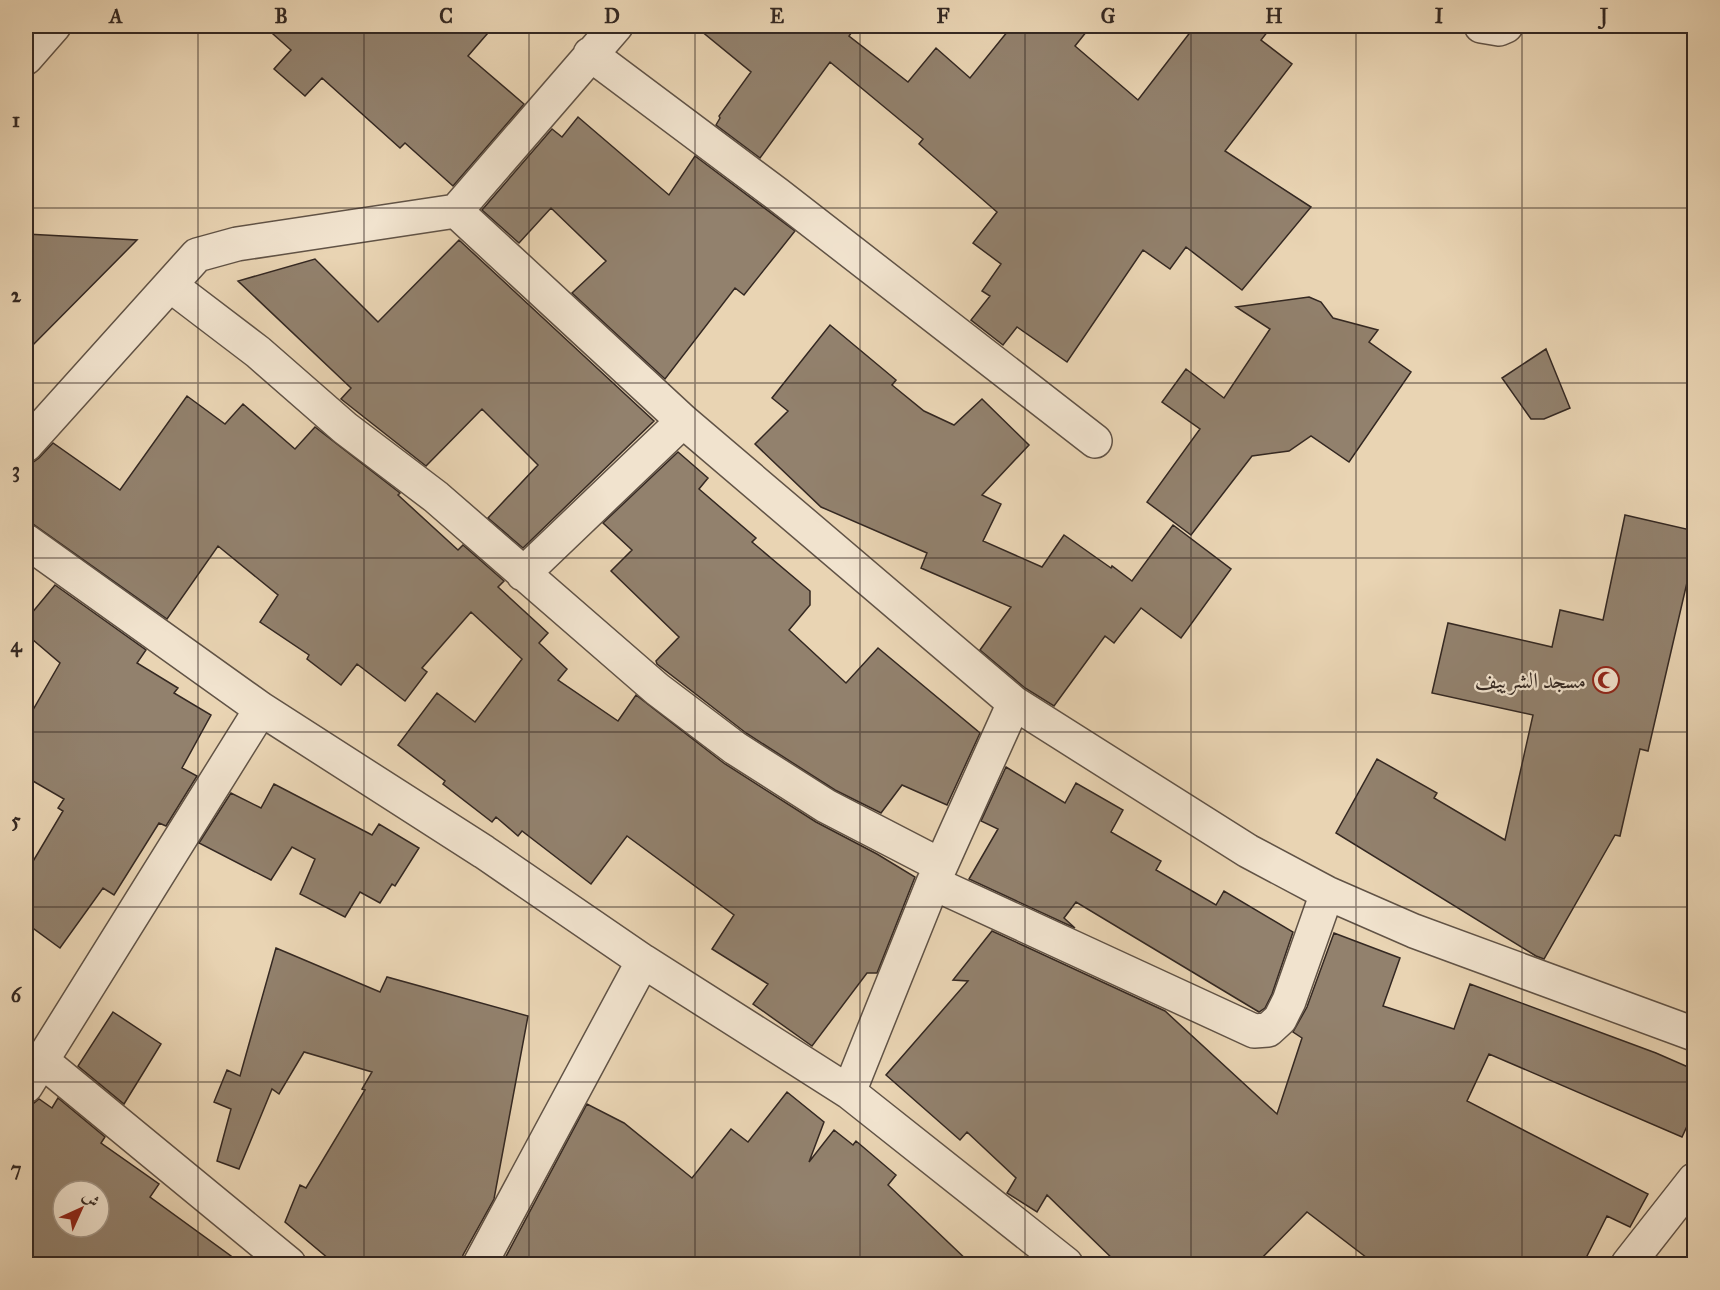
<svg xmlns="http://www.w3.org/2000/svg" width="1720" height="1290" viewBox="0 0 1720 1290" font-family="'IM FELL Great Primer',Amiri,serif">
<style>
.building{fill:#92816d;stroke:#342822;stroke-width:1.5;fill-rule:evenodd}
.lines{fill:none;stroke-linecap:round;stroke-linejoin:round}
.minor-casing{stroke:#615346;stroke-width:36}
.minor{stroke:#f1e3ce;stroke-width:33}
.grid{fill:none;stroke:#342822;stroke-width:1.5;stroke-opacity:0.55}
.labels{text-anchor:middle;stroke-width:4.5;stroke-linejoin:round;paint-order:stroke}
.poi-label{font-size:22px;fill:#342822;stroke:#f1e3ce;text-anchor:end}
.neatline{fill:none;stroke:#342822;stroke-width:2}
.grid-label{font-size:20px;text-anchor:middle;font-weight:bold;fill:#342822}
</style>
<rect width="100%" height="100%" fill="#e9d4b3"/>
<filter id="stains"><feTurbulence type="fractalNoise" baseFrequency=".00333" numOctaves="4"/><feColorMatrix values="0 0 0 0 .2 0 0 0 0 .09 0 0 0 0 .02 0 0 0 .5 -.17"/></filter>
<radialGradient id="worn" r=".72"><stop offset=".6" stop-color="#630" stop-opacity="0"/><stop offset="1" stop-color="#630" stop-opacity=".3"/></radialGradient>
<path class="building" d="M264,26H494L468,56L524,104L453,186L405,143L400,148L322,78L305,96L274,69L291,50Z
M695,26H856L849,36L908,82L936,48L970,78L1012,26H1091L1075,46L1138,100L1195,26H1272L1261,40L1292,64L1225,151L1311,207L1242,290L1186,247L1170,269L1143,250L1067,362L1017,327L1003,345L971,320L990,296L982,291L1001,264L973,243L997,212L919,144L923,139L830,62L760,158L716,125L720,118L719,116L751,72Z
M578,117L669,195L695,156L795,231L744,295L735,288L665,379L572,293L606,261L551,208L519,243L482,210L552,129L562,137Z
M26,234L137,240L26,352Z
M459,240L654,421L523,548L488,518L538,465L482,409L426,466L341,399L351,388L238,281L315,259L378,322Z
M1309,297L1321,302L1333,318L1378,330L1369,342L1411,372L1349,462L1311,436L1289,451L1252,456L1191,535L1147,502L1200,429L1162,402L1186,369L1224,398L1270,329L1236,307Z
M830,325L896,380L892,385L924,411L954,425L982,399L1029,445L982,495L1001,504L983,541L1042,567L1064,535L1111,568L1112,566L1132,581L1173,525L1231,569L1181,638L1141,608L1114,643L1105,636L1054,706L1025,688L980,650L1011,607L921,568L927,553L821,507L755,444L788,411L772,398Z
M1546,349L1570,408L1544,419H1531L1502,378Z
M187,396L225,424L243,404L295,449L315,427L400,493L398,495L458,550L463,545L504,581L498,587L548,633L539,643L567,669L558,680L618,721L636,695L725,764L816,822L877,854L915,877L877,973H867L812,1046L753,1004L768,984L712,949L734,915L627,836L591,884L522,831L518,836L496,817L492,822L443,784L445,781L398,745L437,693L475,722L522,659L471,612L422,668L427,672L405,701L357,664L341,685L307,659L309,655L260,622L278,595L218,546L167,619L26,519V463H32L39,458L53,443L120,490Z
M678,452L708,478L699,489L756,538L752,542L810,591V605L789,630L846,683L878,648L980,733L947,805L902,785L881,813L835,790L746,733L657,664L656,661L679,637L611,571L632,550L603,523Z
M1625,515L1695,531V548L1648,751L1640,749L1620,836L1615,835L1544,959L1536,956L1336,833L1377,759L1437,793L1434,798L1505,840L1533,715L1432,693L1448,623L1552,647L1560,610L1603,620Z
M55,585L146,650L137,663L178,688L174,693L211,715L182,768L197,776L166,826L159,823L114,895L103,888L60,948L26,923V873L63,811L58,808L64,799L26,777V722L60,663L26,634V620Z
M1006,767L1065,803L1076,783L1123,810L1111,832L1161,861L1156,870L1216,905L1224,891L1293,932L1272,994L1265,1008L1259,1012L1076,902L1064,918L1075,928L969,879L998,829L981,821Z
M274,784L372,835L379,824L419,848L395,886L392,884L380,903L360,892L345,917L300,894L315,859L292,847L271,880L199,843L231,793L261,808Z
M992,931L1165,1011L1277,1114L1302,1038L1293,1032L1307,1007L1334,933L1400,958L1383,1006L1454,1029L1470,984L1656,1053L1695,1070V1109L1682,1137L1489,1054L1467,1101L1648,1194L1630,1227L1607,1216L1583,1264H1375L1307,1212L1256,1264H1118L1047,1195L1037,1212L1007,1193L1016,1178L967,1132L960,1140L886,1075L968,981L953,980Z
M276,948L380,992L387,977L528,1016L494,1199L463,1255L461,1264H335L285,1222L300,1185L306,1188L365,1090L362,1089L372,1072L304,1052L279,1094L272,1089L239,1169L217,1161L231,1109L214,1102L227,1070L240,1076Z
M113,1012L161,1044L124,1104L78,1066Z
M787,1092L824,1122L809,1162L834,1130L853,1145L856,1141L896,1175L888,1185L971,1264H502L587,1104L624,1123L692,1178L731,1129L748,1142Z
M58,1098L105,1137L101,1143L159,1184L150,1197L242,1264H26V1105L34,1103L39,1099L52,1108ZM63,1191H99V1227H63Z"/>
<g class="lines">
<defs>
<path id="minor" d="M1481,26L1499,29L1506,26
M590,54L777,194L1095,441
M26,58L54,26
M456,211L683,421L1014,703L1248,851L1327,893L1414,931L1694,1034
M170,285L258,352L345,428L436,497L657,689L735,748L826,806L940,865
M26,445L197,255L237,244L456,211L616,26
M26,541L261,709L484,852L643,961L849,1092L1066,1264
M523,574L683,421
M933,883L1254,1031L1268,1030L1280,1019L1289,1001L1327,893
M41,1060L289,1264
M26,1086L261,709
M849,1092L933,883L1014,703
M480,1264L643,961
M1628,1264L1694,1180"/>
</defs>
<use href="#minor" class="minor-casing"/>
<use href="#minor" class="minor"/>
</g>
<path class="grid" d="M198,26V1264M364,26V1264M529,26V1264M695,26V1264M860,26V1264M1025,26V1264M1191,26V1264M1356,26V1264M1522,26V1264M26,208H1694M26,383H1694M26,558H1694M26,732H1694M26,907H1694M26,1082H1694"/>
<defs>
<symbol id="mosque-ring" viewBox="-11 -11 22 22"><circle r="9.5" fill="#f1e3ce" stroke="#8f2418" stroke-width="1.5"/><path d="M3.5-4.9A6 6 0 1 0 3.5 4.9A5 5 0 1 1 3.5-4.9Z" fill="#8f2418"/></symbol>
</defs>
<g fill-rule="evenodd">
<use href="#mosque-ring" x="1591" y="665" width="30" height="30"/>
</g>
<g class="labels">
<g class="poi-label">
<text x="1586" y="688">مسجد الشرييف</text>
</g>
</g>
<rect width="1720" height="1290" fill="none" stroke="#e9d4b3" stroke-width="66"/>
<g transform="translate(81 1209) rotate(45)"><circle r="28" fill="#f1e3ce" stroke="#a59889" stroke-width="1.5"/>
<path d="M0-4.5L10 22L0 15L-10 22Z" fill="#8f2418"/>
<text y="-9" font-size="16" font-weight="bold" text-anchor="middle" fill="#342822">ش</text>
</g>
<rect x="33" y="33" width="1654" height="1224" class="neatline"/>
<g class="grid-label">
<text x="116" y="23">A</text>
<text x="281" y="23">B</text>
<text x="446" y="23">C</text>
<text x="612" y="23">D</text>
<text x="777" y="23">E</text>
<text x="943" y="23">F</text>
<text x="1108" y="23">G</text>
<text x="1274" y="23">H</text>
<text x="1439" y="23">I</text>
<text x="1604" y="23">J</text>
<text x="16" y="127">1</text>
<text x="16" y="302">2</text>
<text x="16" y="477">3</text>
<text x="16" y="652">4</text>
<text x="16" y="827">5</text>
<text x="16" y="1002">6</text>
<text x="16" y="1176">7</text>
</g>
<rect width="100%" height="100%" filter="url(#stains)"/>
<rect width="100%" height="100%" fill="url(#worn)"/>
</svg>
